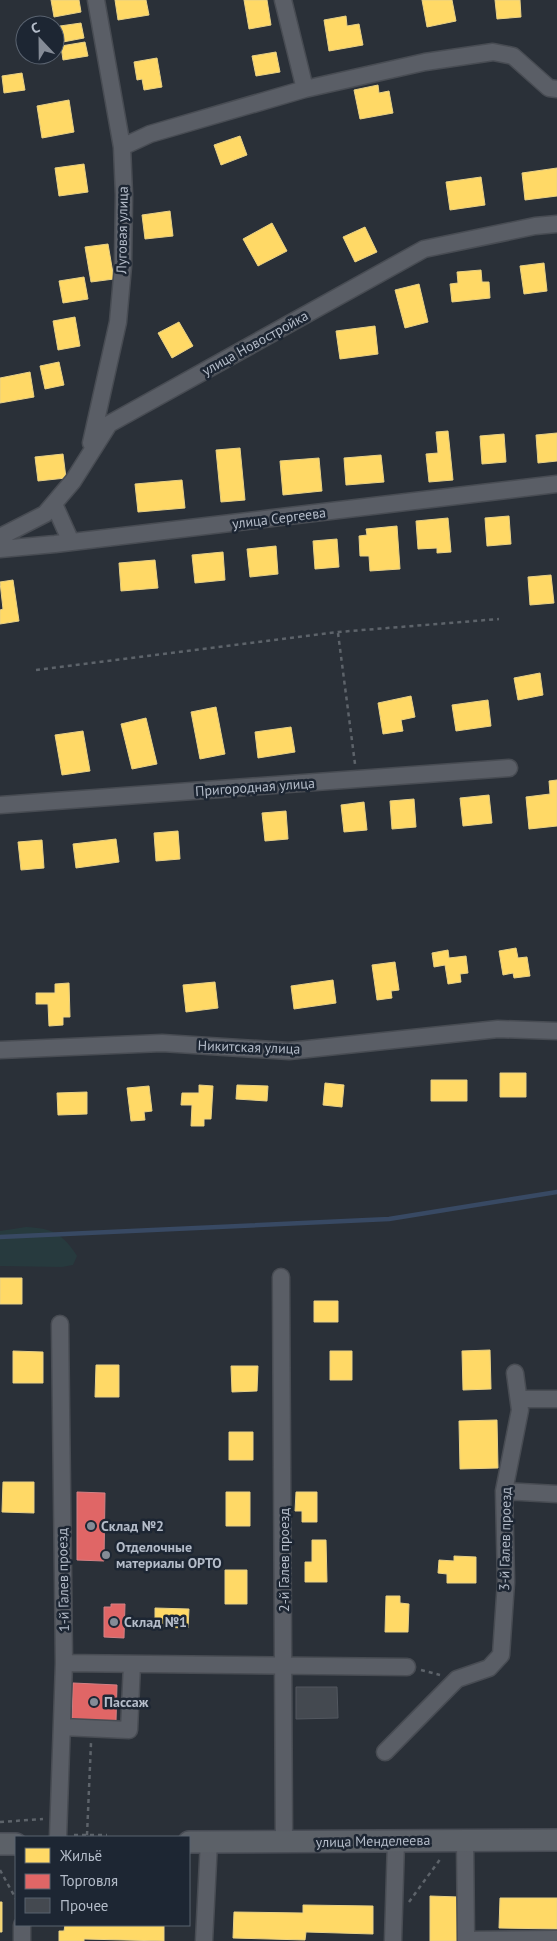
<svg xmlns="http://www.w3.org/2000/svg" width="557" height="1941" viewBox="0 0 557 1941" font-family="'PT Sans',sans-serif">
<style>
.green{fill:#273a3e}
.homes{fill:#ffd966;stroke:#e8d084}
.shops{fill:#e06666;stroke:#d38084}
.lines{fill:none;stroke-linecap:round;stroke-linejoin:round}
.stream{stroke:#384963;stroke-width:4.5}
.building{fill:#444950;stroke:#52575f}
.minor-casing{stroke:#484c53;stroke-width:19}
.major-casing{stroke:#484c55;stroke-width:24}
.path{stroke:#5d636a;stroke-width:2.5;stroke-dasharray:4 4;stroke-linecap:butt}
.minor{stroke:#5a5e66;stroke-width:16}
.major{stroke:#5c6168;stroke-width:21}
.poi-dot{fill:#848b96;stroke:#1d2633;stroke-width:2}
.labels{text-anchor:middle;stroke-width:5;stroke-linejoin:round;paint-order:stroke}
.street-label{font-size:14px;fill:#b4bcc9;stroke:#1d2633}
.poi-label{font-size:14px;font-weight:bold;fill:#b4bcc9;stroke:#1d2633;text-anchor:start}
</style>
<rect width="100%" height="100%" fill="#2a3038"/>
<path class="green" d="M26,1227C52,1228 63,1234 77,1256L73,1265L62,1267L0,1266V1231Z"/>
<path class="homes" d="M51,0H79L81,12L54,17Z
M115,0H146L149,15L118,20Z
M244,0H267L271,25L249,29Z
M422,0H452L456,21L427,27Z
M495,0H520L521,17L497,19Z
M346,16L347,26L359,24L363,45L329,51L324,20Z
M81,23L84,38L63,42L60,26Z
M85,42L88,56L63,60L61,46Z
M276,52L280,72L256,76L252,56Z
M157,58L162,87L144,90L142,79L137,80L134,62Z
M22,73L25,90L4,93L2,76Z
M378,85L379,93L389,91L393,113L360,119L354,90Z
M69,100L74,132L42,138L37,106Z
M240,136L247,155L221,165L214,145Z
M84,164L88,192L59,196L55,168Z
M557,168V196L525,200L522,173Z
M481,177L485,205L450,210L446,182Z
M170,211L173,236L145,239L142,215Z
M272,223L287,251L258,266L243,239Z
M365,227L377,252L355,262L343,237Z
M108,244L114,279L91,282L85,247Z
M544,263L547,291L524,294L520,266Z
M481,270L482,282H489L490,298L452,302L450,284L458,283L457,272Z
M84,277L88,299L63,303L59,281Z
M419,284L428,322L405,328L395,290Z
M75,317L80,346L58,350L53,321Z
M179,322L193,346L172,358L158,333Z
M375,326L378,354L340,359L336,331Z
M59,362L64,385L45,389L40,366Z
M30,372L34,397L0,403V378Z
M448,431L453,480L429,482L426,454L438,453L436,432Z
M557,433V461L538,463L536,435Z
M504,434L506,462L482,464L480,436Z
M240,448L245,500L221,502L216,450Z
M63,454L66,478L38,481L35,457Z
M381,455L384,482L346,485L344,458Z
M319,458L322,491L283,495L280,461Z
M182,480L185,508L138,512L135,484Z
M509,516L511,544L487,546L485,518Z
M448,518L451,552L437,553V548L418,549L416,521Z
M397,526L400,569L370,571L369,556H360L359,536L367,535L366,529Z
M337,539L339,567L315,569L313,541Z
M276,546L278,574L250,577L247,549Z
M223,552L225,580L195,583L192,555Z
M155,560L158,588L121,591L119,563Z
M551,575L554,603L530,605L528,577Z
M13,580L19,621L0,624V610L3,609L0,582Z
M540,673L543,695L518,700L514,678Z
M411,696L415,717L401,720L403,731L383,734L378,703Z
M488,700L491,726L456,731L452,705Z
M216,707L225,754L200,759L191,712Z
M146,718L157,764L132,769L121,724Z
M291,727L295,752L258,758L255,732Z
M83,731L90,771L62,775L55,735Z
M557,780V826L529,829L526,797L550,794L549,781Z
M489,795L492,823L463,826L460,798Z
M414,799L416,827L392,829L390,801Z
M364,802L367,830L344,832L341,805Z
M286,811L288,839L265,841L262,813Z
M178,831L180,859L156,861L154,833Z
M116,839L119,862L76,868L73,844Z
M42,840L44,868L21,870L18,842Z
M516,948L518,958L527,957L530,976L514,978L513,973L503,975L499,951Z
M448,950L449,958L466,956L468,973L460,974L461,982L448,984L445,965L434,967L432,953Z
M395,962L399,990L391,991L392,998L377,1000L372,965Z
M333,980L336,1003L294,1009L291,986Z
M215,982L218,1008L186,1012L183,985Z
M69,983L70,1017H63V1025L49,1026L48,1004H36V993H55V984Z
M500,1073H526V1097H500Z
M431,1080H467V1101H431Z
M325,1083L344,1085L342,1107L323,1105Z
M199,1085L213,1086L211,1119H204V1126H191L192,1105H181L182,1093H199Z
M237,1085L268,1086L267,1101L236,1099Z
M149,1086L152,1111L144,1112L145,1120L131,1121L127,1088Z
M87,1092V1114L58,1115L57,1093Z
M0,1278H22V1304H0Z
M314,1301H338V1322H314Z
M490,1350L491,1389L463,1390L462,1351Z
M13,1351L43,1352V1383H13Z
M330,1351H352V1380H330Z
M96,1365H119V1397H95Z
M231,1366H258L257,1391L232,1392Z
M497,1420L498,1468L460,1469L459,1421Z
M229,1432H253V1460H229Z
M3,1482H34V1513L2,1512Z
M226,1492H250V1526H226Z
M296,1492H317V1522H302V1511H295Z
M312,1540H326L327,1582H305V1562H312Z
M454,1556L476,1557V1583H447V1574L438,1573L439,1560L454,1561Z
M225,1570H247V1604H225Z
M386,1596H400V1603L409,1604L408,1632H385Z
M155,1608L189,1609L188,1628L155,1627Z
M430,1896L459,1897V1941H430Z
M500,1898H557V1929L499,1928Z
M0,1902H2V1932H0Z
M303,1905L373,1906V1934L306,1932L305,1940L233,1938L234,1912L303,1913Z
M65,1925H164V1941L84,1939V1941H59V1931H64Z"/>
<path class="shops" d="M77,1492L105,1493L104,1561L77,1560Z
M111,1604H125L124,1638L104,1637V1607H111Z
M73,1683L117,1685L116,1721L72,1719Z"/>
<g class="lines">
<path class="stream" d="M0,1237L389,1219L557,1192"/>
</g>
<path class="building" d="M296,1687H337L338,1718L296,1719Z"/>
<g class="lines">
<defs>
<path id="minor" d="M283,0L305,89
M122,147L150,134L305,89L425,62L493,52L513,56L549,88L557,89
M91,443L118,322L123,266L124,195L122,147L96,0
M54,504L71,542
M0,537L45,514L73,481L109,424L424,249L535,226L557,224
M0,549L55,544L557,484
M0,805L509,768
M0,1050L162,1043L289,1051L498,1029L557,1031
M281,1277L284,1842
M519,1399H557
M504,1491L557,1494
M64,1663L407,1667
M62,1727L129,1730L132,1664
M385,1752L457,1679L489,1668L501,1655L506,1582L504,1491L520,1410L515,1373
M58,1837L64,1663L60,1324
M465,1840L466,1941
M466,1940L557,1939
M22,1941V1925
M204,1941L209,1841
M393,1941L396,1841"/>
<path id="major" d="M189,1842L557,1840
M0,1844H16"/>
</defs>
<use href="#minor" class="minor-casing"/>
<use href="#major" class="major-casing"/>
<path class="path" d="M338,633L355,764
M36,670L338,632L499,619
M421,1670L440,1675
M0,1822L43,1819
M74,1835H107
M87,1835L91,1743
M0,1870L16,1899
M409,1902L441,1858"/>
<use href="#minor" class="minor"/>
<use href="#major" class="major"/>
</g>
<g class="poi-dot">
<circle cx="91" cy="1526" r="5"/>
<circle cx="106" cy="1555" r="5"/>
<circle cx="114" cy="1622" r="5"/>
<circle cx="94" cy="1702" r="5"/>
</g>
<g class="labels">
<g class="street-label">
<text transform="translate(122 230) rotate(-89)" y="5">Луговая улица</text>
<text transform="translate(255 343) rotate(-29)" y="5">улица Новостройка</text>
<text transform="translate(279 518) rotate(-7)" y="5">улица Сергеева</text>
<text transform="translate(255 787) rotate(-4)" y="5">Пригородная улица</text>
<text transform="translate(249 1047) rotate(2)" y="5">Никитская улица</text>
<text transform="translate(505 1539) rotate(-89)" y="5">3-й Галев проезд</text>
<text transform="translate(284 1560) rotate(-90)" y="5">2-й Галев проезд</text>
<text transform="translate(63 1580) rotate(-91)" y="5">1-й Галев проезд</text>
<text transform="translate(373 1841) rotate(-1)" y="5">улица Менделеева</text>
</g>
<g class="poi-label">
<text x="101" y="1531">Склад №2</text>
<text x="116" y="1552">Отделочные<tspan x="116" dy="16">материалы ОРТО</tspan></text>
<text x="124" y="1627">Склад №1</text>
<text x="104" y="1707">Пассаж</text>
</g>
</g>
<rect x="15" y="1836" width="175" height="90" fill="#1d2633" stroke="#59626f"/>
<rect x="25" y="1848" width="25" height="15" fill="#ffd966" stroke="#59626f"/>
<text x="60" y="1861" font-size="15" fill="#b4bcc9">Жильё</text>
<rect x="25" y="1874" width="25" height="15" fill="#e06666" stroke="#59626f"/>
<text x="60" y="1886" font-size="15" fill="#b4bcc9">Торговля</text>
<rect x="25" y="1898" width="25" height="15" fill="#444950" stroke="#59626f"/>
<text x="60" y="1911" font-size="15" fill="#b4bcc9">Прочее</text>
<g transform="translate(40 40) rotate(338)"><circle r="24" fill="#1d2633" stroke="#59626f"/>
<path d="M0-4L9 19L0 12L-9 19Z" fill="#848b96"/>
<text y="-8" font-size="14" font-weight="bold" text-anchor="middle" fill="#b4bcc9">С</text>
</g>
</svg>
